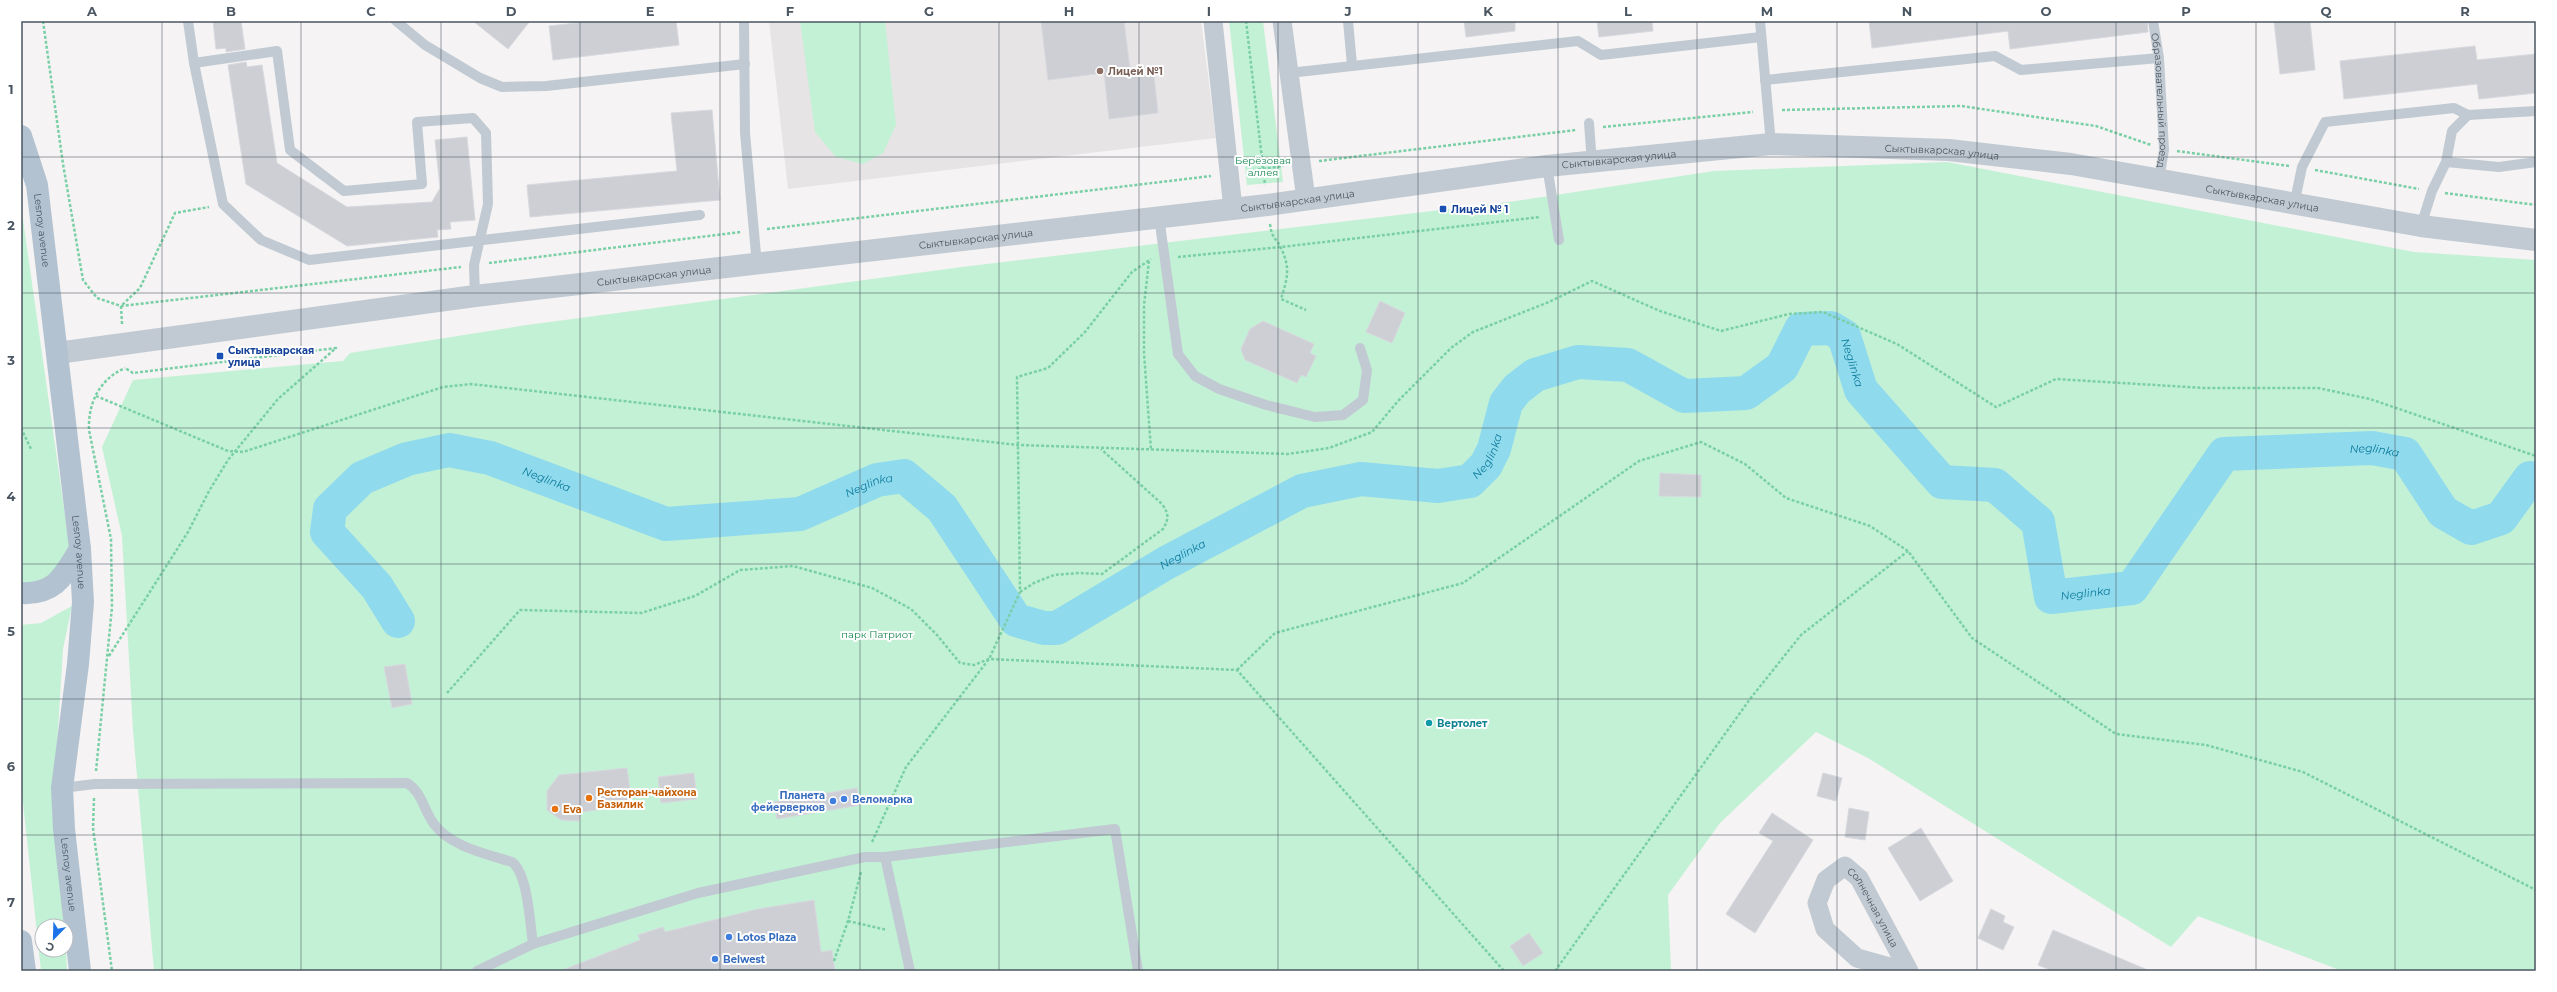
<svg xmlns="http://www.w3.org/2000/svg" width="2557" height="992" viewBox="0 0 2557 992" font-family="Montserrat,sans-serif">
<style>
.education{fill:#e6e4e5}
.green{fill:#c3f1d5}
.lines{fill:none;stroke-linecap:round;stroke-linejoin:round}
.river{stroke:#90daee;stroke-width:34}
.building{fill:#cdcfd5;stroke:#d7d9de}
.path{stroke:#7ad0a6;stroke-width:2.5;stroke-dasharray:3 2;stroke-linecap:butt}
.service{stroke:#c1cad2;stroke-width:10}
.minor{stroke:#c1cad2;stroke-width:19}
.tertiary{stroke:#c1cad2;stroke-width:22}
.primary{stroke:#b3c2d1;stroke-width:22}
.grid{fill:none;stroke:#4a5661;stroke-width:1;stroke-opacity:0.55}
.education-dot{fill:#8d6e63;stroke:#fff;stroke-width:1.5}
.transit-dot{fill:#1a4fb4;stroke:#fff;stroke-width:1.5}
.culture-dot{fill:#0f9aa8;stroke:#fff;stroke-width:1.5}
.food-dot{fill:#e8710a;stroke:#fff;stroke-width:1.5}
.shop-dot{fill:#3f7fe0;stroke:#fff;stroke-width:1.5}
.labels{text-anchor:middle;stroke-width:4;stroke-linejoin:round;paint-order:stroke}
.education-label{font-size:10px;font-weight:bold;fill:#785e54;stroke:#fff;text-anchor:start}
.street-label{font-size:10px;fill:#4a5661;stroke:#fff}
.park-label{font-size:10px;fill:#17864f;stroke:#fff}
.transit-label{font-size:10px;font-weight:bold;fill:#164399;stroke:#fff;text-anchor:start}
.culture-label{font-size:10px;font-weight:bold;fill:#0d838f;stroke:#fff;text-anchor:start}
.food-label{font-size:10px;font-weight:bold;fill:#c56008;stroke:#fff;text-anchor:start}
.shop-label{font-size:10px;font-weight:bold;fill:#366cbe;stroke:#fff;text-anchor:start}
.water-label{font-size:11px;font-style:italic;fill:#0c7c9b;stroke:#fff}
.neatline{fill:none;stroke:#4a5661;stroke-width:1.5}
.grid-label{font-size:13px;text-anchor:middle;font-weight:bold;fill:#4a5661}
</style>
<rect width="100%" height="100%" fill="#f5f3f3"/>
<path class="education" d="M769,21H1201L1216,138L788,189Z"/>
<path class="green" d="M800,21H885L896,125L883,153L863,164L836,157L815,132Z
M1229,21H1263L1283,182L1247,185Z
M1947,162L2414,252L2536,260V971H2342L2198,916L2171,947L1868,758L1816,732L1720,823L1668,895L1671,971H154L133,730L122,536L102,447L133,380L343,361L350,353L527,325L962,267L1516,201L1714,171Z
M21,206L70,550L55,580L21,586Z
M72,606L63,649L54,794L64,926H42V950H66L67,971H41L21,784V625L41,623Z"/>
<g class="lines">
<path class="river" id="s1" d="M398,621L377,587L327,532L330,509L362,478L407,459L449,450L490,458L666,524L800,514L877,480L904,476L942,508L1016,620L1044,628H1057L1166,563L1302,491L1361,479L1438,486L1470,481L1486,465L1494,449L1506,403L1517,389L1535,375L1578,362L1628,365L1684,396L1746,393L1782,367L1801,329L1831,328L1844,336L1861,390L1942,482L1995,485L2038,522L2051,597L2132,588L2224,454L2372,448L2405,454L2443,512L2471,528L2501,518L2530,478L2536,480"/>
</g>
<path class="building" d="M213,21H241L245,49L226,52V48L216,49Z
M473,21H530L508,49Z
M595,21H676L679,45L553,60L549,26Z
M1041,21H1124L1130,69L1153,66L1158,113L1109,119L1104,73L1048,80Z
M1464,21H1515V31L1466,37Z
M1597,21H1652L1653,31L1599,37Z
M1869,21H2147L2148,32L2010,49L2008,31L1872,48Z
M2274,21H2310L2315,70L2280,74Z
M2475,46L2477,60L2536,54V93L2479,99L2477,84L2344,99L2340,61Z
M246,62L247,67L262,65L277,163L347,207L432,202L440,188L435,140L467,137L475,220L450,222L451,229L437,230L438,237L347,246L246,184L228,65Z
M712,110L720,200L530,217L527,185L677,171L671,113Z
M1380,301L1405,313L1392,343L1366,332Z
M1263,321L1314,344L1310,353L1316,356L1306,377L1301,375L1297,383L1245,360L1241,349L1250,329Z
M1660,473L1701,475V497L1659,496Z
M405,664L412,704L392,708L384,667Z
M627,768L632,805L582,812L579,821L561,820L547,810V791L559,775Z
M694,773L697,799L661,803L658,777Z
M1823,773L1842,778L1836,801L1817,796Z
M857,788L860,805L777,819L774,802Z
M1849,808L1869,812L1865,840L1845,837Z
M1772,813L1813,840L1755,933L1726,914L1773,841L1759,833Z
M1921,828L1953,881L1920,901L1888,848Z
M814,900L821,952L832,950L835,971H560L640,940L638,935L663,927L665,932L758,909Z
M1991,909L2005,916L2003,922L2014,927L2003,950L1978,938Z
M2053,930L2150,971H2053L2038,965Z
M1529,933L1543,953L1523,966L1510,946Z"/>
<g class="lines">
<path class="path" d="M43,21L63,164L83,280L97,298L121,306L461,267
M1246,21L1265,185
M1782,110L1962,106L2096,126L2151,145
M1603,127L1753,112
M2177,151L2289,166
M1319,161L1576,130
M2315,170L2419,189
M1248,171L1283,166
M2445,193L2536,205
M1270,224C1272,240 1276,237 1281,248C1291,269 1287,279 1281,299L1306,310
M767,229L1211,176
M1178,257L1281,247L1540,217
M1149,261L1144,305V353L1151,450
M489,263L741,232
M122,324L121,306L140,288L175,213L209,207
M96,396L228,451L243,452L443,387L471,384L1018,445L1288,454L1329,448L1372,432L1398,401L1451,348L1473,332L1549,302L1592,281L1660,311L1721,331L1789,314L1823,312L1897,344L1996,407L2056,379L2204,388H2318L2370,399L2536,456
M21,428L31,449
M1020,592L1034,583L1054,575L1079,573L1102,574L1163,529C1169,519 1169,514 1162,504L1101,449
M109,656L188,532L209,491L228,460L278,399L336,348L133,373L125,368
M1237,670L1275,633L1463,583L1639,461L1701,442L1745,464L1786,498L1870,526L1908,551L1972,638L2116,734L2206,745L2303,772L2536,890
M447,693L520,610L641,613L695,596L740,570L793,566L872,588L911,609L937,635L960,663L974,665L989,659L1237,670L1504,971
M96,771L112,607L111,539L89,430C88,402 100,379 125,368
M94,798L93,828L112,971
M872,842L906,767L989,659L1020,592L1017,377L1048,368L1085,332L1132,272L1151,259
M848,921L887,930
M834,961L848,921L861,872
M1555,971L1750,699L1801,635L1908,551"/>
<g class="service">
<path d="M188,21L194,63"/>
<path d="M396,21L425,45L480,78L502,87L546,86L745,64"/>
<path d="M744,21L745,133L757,265"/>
<path d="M1348,21L1352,65"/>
<path d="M1760,21L1771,144"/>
<path id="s2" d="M2153,21L2159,58L2164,150L2159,180"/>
<path d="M1289,73L1578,41L1601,55L1761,37"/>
<path d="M1765,80L1995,56L2021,70L2159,58"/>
<path d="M1589,123L1591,150"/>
<path d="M2446,162L2499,167L2536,162"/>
<path d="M1547,166L1559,240"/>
<path d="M2294,205L2302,167L2325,122L2454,108L2468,115L2536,111"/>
<path d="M1159,217L1178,354L1195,376L1219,389L1266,405L1315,417L1343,415L1363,400L1367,370L1360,348"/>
<path d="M2421,226L2432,191L2446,162L2452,131L2468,115"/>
<path d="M475,296L474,265L488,204L486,133L473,118L417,122L422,184L344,191L290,150L277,51L194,63L223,204L261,240L309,260L700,215"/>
<path d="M62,788L95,784L407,783C422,792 424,811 434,824C451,847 487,854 512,862C528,874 530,924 533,944"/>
<path d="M885,857L1115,829L1138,971"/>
<path d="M477,971L533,944L698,893L865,857H885L910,971"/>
</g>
<g class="minor">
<path d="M1213,21L1233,209"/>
<path d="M1282,21L1306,199"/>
<path id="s3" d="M1904,971L1857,958L1825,929L1817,903L1826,880L1845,866L1859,878L1909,971"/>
</g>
<path class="tertiary" id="s4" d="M57,353L475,296L1267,205L1547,166L1771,144L1949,150L2071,164L2421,226L2536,240"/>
<g class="primary">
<path id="s5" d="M21,136L37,185L80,549L83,602L78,664L62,788L64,829L80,971"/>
<path d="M21,593C56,595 64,575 80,549"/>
<path d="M21,941L25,971"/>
</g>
</g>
<path class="grid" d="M162,21V971M301,21V971M441,21V971M580,21V971M720,21V971M860,21V971M999,21V971M1139,21V971M1278,21V971M1418,21V971M1558,21V971M1697,21V971M1837,21V971M1977,21V971M2116,21V971M2256,21V971M2395,21V971M21,157H2536M21,293H2536M21,428H2536M21,564H2536M21,699H2536M21,835H2536"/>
<circle class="education-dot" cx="1100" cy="71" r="4"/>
<g class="transit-dot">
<rect x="1439" y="205" width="8" height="8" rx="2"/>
<rect x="216" y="352" width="8" height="8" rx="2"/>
</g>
<circle class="culture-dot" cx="1429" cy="723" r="4"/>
<g class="food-dot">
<circle cx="589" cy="798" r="4"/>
<circle cx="555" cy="809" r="4"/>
</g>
<g class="shop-dot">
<circle cx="844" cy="799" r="4"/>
<circle cx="833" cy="801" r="4"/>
<circle cx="729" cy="937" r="4"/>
<circle cx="715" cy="959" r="4"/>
</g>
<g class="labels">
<g class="education-label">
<text x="1108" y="75">Лицей №1</text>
</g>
<g class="street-label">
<text dy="4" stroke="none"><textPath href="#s2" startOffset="80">Образовательный проезд</textPath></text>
<text dy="4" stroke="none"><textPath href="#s4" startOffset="1898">Сыктывкарская улица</textPath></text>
<text dy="4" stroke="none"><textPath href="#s4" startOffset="1574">Сыктывкарская улица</textPath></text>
<text dy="4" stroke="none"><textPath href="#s4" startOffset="2222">Сыктывкарская улица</textPath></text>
<text dy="4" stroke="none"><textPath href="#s4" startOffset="1250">Сыктывкарская улица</textPath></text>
<text dy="4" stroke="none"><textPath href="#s5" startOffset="97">Lesnoy avenue</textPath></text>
<text dy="4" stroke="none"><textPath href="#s4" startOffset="926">Сыктывкарская улица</textPath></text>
<text dy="4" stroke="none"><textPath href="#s4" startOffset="602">Сыктывкарская улица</textPath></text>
<text dy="4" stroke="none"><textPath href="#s5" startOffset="421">Lesnoy avenue</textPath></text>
<text dy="4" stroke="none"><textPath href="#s5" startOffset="745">Lesnoy avenue</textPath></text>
<text dy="4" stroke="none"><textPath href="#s3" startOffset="218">Солнечная улица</textPath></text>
</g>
<g class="park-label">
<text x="1263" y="164">Берёзовая<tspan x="1263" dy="12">аллея</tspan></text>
<text x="877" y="638">парк Патриот</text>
</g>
<g class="transit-label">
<text x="1451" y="213">Лицей № 1</text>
<text x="228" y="354">Сыктывкарская<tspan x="228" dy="12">улица</tspan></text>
</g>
<g class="culture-label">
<text x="1437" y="727">Вертолет</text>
</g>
<g class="food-label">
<text x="597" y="796">Ресторан-чайхона<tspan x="597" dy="12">Базилик</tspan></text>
<text x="563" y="813">Eva</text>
</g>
<g class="shop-label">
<text x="825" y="799" text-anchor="end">Планета<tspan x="825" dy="12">фейерверков</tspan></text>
<text x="852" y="803">Веломарка</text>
<text x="737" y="941">Lotos Plaza</text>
<text x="723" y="963">Belwest</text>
</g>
<g class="water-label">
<text dy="4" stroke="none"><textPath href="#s1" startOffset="1936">Neglinka</textPath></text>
<text dy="4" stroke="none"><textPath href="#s1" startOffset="2668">Neglinka</textPath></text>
<text dy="4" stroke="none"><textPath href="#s1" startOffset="1457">Neglinka</textPath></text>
<text dy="4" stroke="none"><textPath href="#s1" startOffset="376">Neglinka</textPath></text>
<text dy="4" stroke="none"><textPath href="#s1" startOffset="713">Neglinka</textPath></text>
<text dy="4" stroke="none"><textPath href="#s1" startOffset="1121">Neglinka</textPath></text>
<text dy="4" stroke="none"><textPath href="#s1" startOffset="2308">Neglinka</textPath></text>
</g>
</g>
<rect width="2557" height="992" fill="none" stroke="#ffffff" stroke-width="44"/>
<g transform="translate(54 938) rotate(203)"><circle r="19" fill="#ffffff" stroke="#b7bbc0"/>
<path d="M0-3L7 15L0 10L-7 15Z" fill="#1a73e8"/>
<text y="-6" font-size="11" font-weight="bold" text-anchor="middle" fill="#4a5661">С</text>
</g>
<rect x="22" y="22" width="2513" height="948" class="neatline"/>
<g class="grid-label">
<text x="92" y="16">A</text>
<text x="231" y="16">B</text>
<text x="371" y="16">C</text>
<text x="511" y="16">D</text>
<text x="650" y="16">E</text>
<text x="790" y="16">F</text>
<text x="929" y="16">G</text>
<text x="1069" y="16">H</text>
<text x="1209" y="16">I</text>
<text x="1348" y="16">J</text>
<text x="1488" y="16">K</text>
<text x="1628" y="16">L</text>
<text x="1767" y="16">M</text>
<text x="1907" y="16">N</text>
<text x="2046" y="16">O</text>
<text x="2186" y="16">P</text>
<text x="2326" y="16">Q</text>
<text x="2465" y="16">R</text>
<text x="11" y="94">1</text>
<text x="11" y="230">2</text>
<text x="11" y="365">3</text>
<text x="11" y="501">4</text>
<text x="11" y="636">5</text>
<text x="11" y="771">6</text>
<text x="11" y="907">7</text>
</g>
</svg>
